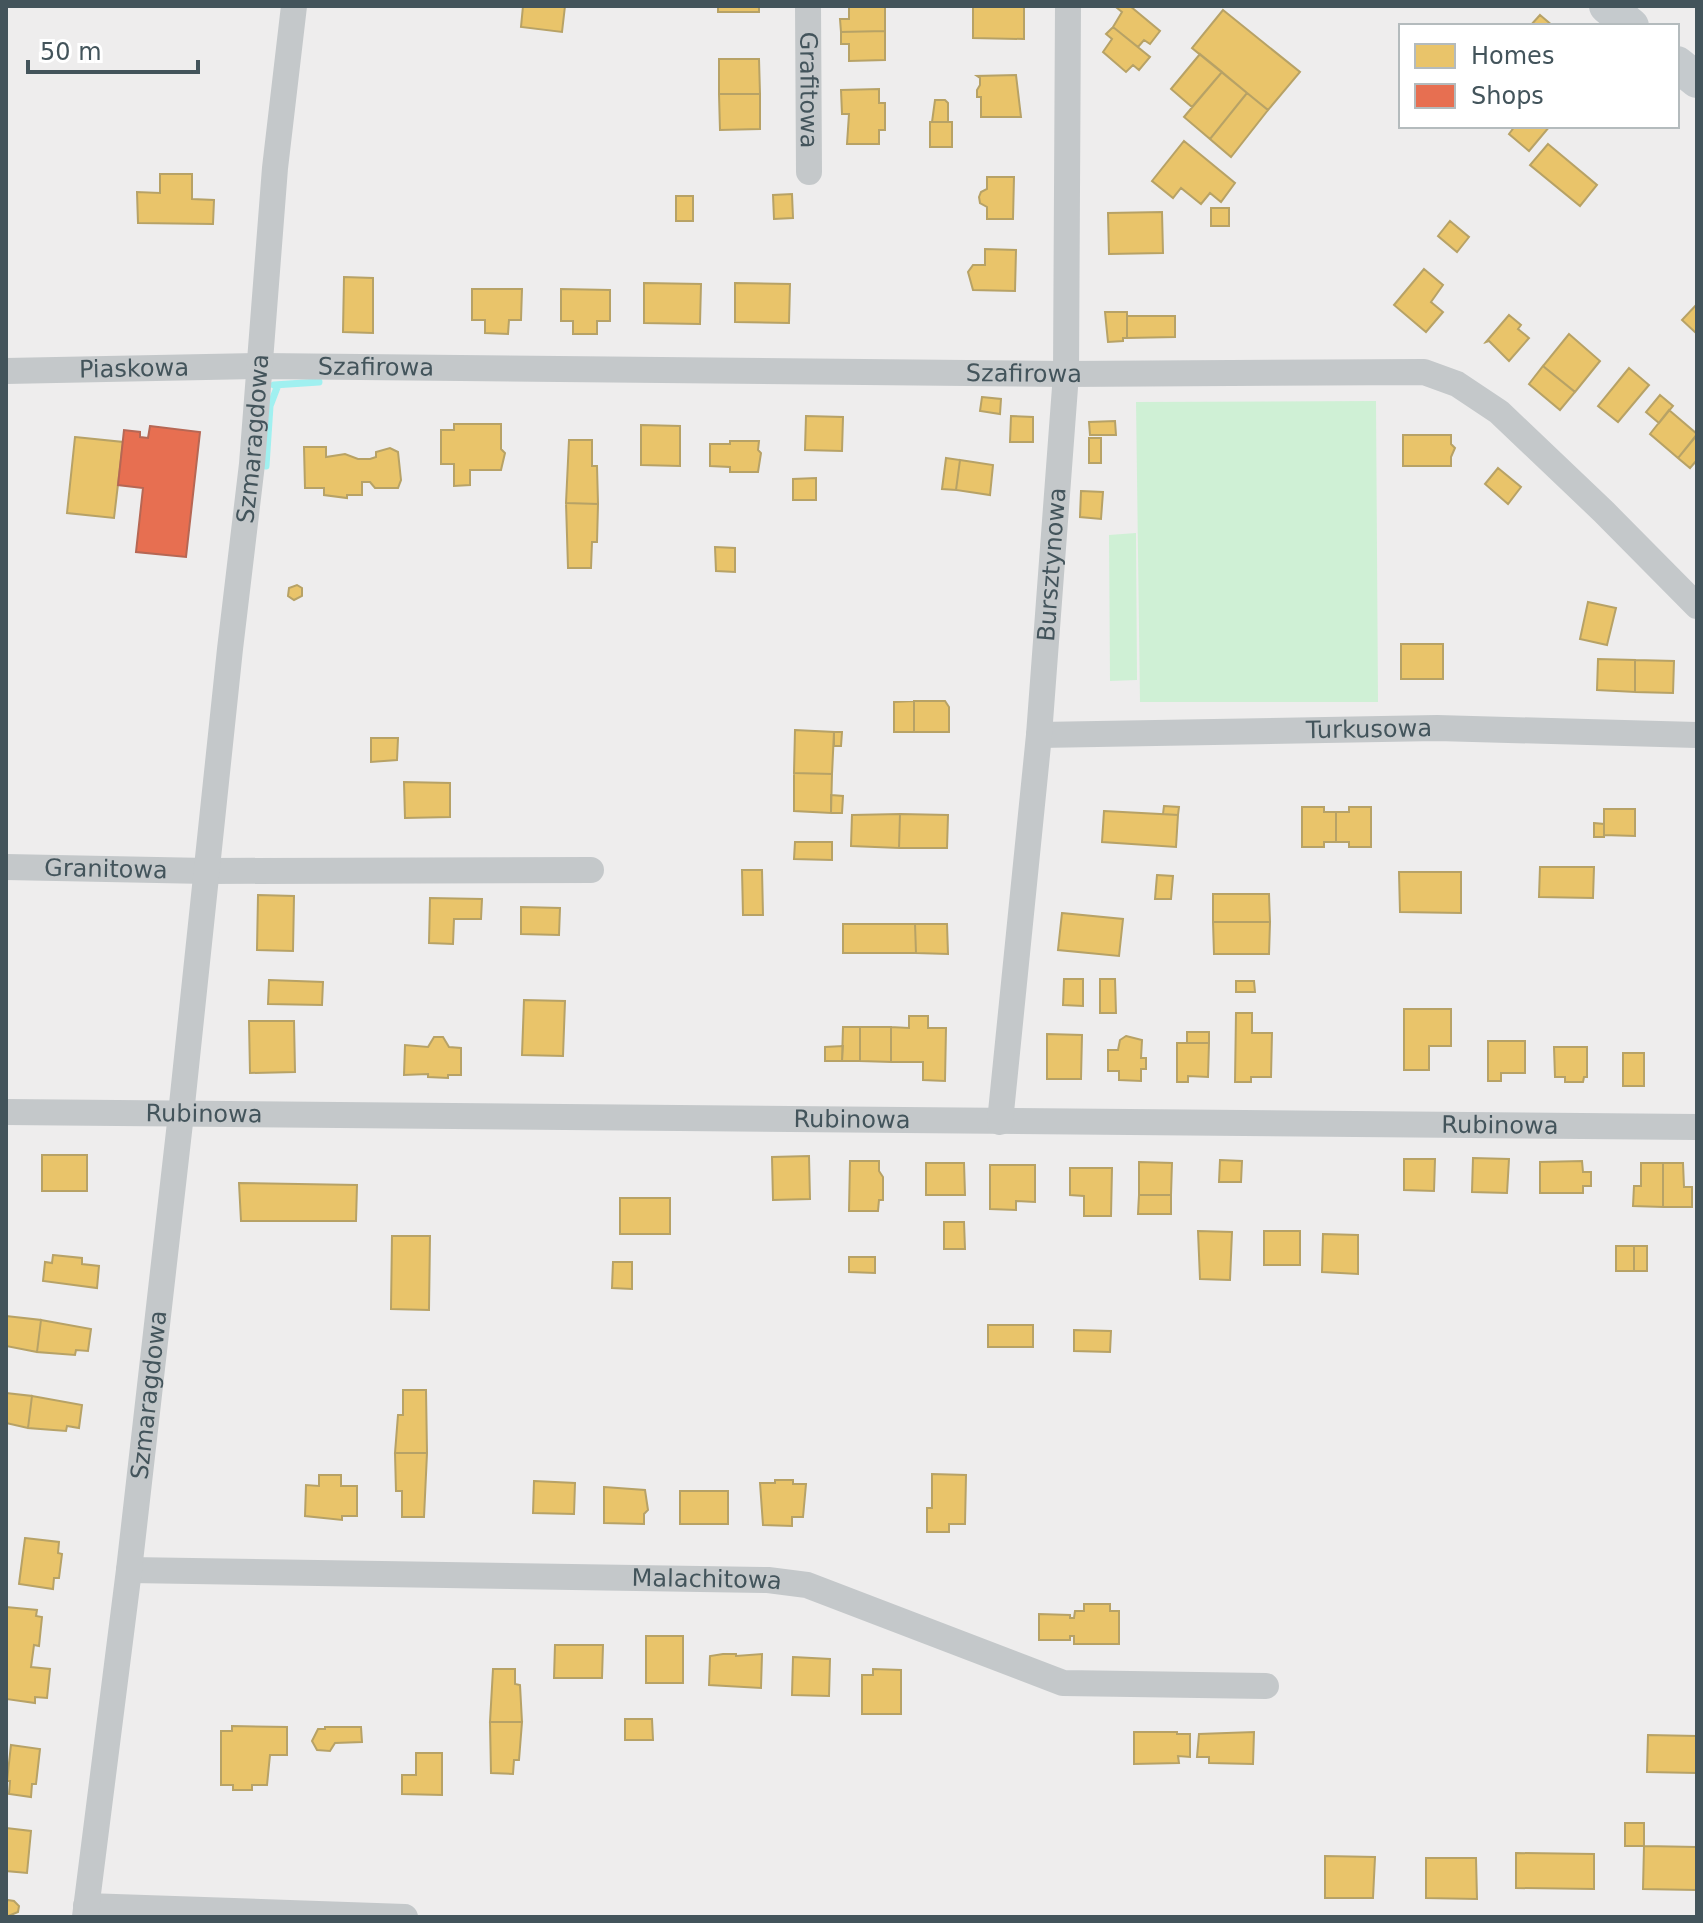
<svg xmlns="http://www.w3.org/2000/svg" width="1703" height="1923" viewBox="0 0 1703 1923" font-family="'DejaVu Sans',sans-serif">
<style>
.green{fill:#cff0d5}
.homes{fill:#e9c46a;stroke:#b7a266;stroke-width:2}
.shops{fill:#e76f51;stroke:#b66754;stroke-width:2}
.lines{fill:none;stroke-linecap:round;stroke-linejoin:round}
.stream{stroke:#a0f0f0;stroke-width:7}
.street{stroke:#c4c8ca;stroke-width:26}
.secondary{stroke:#c5cacd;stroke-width:36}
.labels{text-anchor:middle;stroke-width:8;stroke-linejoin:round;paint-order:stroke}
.street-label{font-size:24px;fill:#43545b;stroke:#fff}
</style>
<rect width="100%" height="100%" fill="#eeeded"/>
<path class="green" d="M1376,401L1378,702H1140L1136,402Z
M1136,533L1137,680L1110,681L1109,535Z"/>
<path class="homes" d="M523,6H565L562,32L521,27Z
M718,6H759V12H718Z
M849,6H885V31L841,32L840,19H849Z
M973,6H1024V39L973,38Z
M1119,6H1130L1160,31L1150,44L1144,40L1138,47L1113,27L1122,12L1117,8Z
M1223,10L1300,72L1268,110L1192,48Z
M1540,15L1553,26H1530Z
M1113,27L1150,57L1139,70L1133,65L1126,72L1103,52L1112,39L1106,34Z
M885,31V60L849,61V44H841V32Z
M1200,54L1222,72L1192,107L1171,89Z
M719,59H759L760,94H719Z
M1222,72L1247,93L1210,139L1184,117Z
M1016,75L1021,117H981V97H977V90L980,85V78L977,76Z
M879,89V103H885V130H879V144H847L849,114H842L841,90Z
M1247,93L1268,110L1231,157L1210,139Z
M719,94H760V129L720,130Z
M935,100H945L948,103V122H932Z
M930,122H952V147H930Z
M1515,126H1550L1529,151L1509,134Z
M1184,141L1235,183L1221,202L1210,193L1201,204L1181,188L1173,198L1152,181Z
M1548,144L1597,185L1580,206L1530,165Z
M160,174H192V199L214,200L213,224L138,223L137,192L160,193Z
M987,177H1014L1013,219H987V207L980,203L979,197L981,192L987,189Z
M792,194L793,218L774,219L773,195Z
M676,196H693V221H676Z
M1211,208H1229V226H1211Z
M1162,212L1163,253L1109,254L1108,213Z
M1450,221L1469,237L1457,252L1438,236Z
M985,249L1016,250L1015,291L973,290L968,272L973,265H985Z
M1424,269L1443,285L1431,302L1443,312L1426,332L1394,305Z
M344,277L373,278V333L343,332Z
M644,283L701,284L700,324L644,323Z
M735,283L790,284L789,323L735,322Z
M472,289H522L521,320H509L508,334L485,333V320H472Z
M561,289L610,290V321H597V334H573V321H561Z
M1697,304V334L1682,320Z
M1105,312H1127V338H1123V341L1108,342Z
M1509,315L1521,325L1518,329L1529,338L1509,361L1489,341L1486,342Z
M1127,316H1175V337L1127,338Z
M1569,334L1600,361L1575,392L1543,366Z
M1543,366L1575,392L1560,410L1529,384Z
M1629,368L1649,385L1618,422L1598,406Z
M1660,395L1673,406L1659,423L1646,412Z
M982,397L1001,399L1000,414L980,411Z
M1669,410L1697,434L1678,458L1650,434Z
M806,416L843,417L842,451L805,450Z
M1011,416L1033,417V442H1010Z
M1115,421L1116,435H1090L1089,422Z
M454,424H501V449L505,453L501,470H470V485L454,486V464H441V430H454Z
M641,425L680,426V466L641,465Z
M1403,435H1451V444L1455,448L1451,457V466H1403Z
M1697,435V460L1690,468L1678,458Z
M75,437L123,442L114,518L67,513Z
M1089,438H1101V463H1089Z
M569,440H592V466H597L598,504L566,503Z
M730,441H759L758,450L761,453L758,472H730V467L710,466V444H730Z
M304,447H326V457L345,454L358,459H370L376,457V452L390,448L398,452L401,480L398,488H375L370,482H362V495H347V498L324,495V488H305Z
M946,458L960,460L956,490L942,489Z
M960,460L993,465L990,495L956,490Z
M1498,468L1521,487L1508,504L1485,484Z
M816,478V500H793V479Z
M1081,491L1103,492L1101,519L1080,517Z
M566,503L598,504L597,542H592L591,568H568Z
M715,547L735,548V572L716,571Z
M297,585L302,588V596L294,600L288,596L289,588Z
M1588,602L1616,608L1607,645L1580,639Z
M1401,644H1443V679H1401Z
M1598,659L1635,660V692L1597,690Z
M1635,660L1674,661L1673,693L1635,692Z
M914,701V732H894V702Z
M914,701H945L949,707V732H914Z
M795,730L834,732L832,774L794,773Z
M834,732H842L841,746H834Z
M371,738H398L397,760L371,762Z
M794,773L832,774L831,813L794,811Z
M404,782L450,783V817L405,818Z
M831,795L843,796L842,813H831Z
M1164,806L1179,807L1178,815L1163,814Z
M1302,807H1324V812H1336V842H1324V847H1302Z
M1349,807H1371V847H1349V842H1336V812H1349Z
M1604,809H1635V836L1604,835Z
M1104,811L1178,815L1176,847L1102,842Z
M900,814L948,815L947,848H899Z
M900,814L899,848L851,846L852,815Z
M1594,823L1604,824V837H1594Z
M795,842H832V860L794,859Z
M1540,867H1594L1593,898L1539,897Z
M742,870H762L763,915H743Z
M1399,872H1461V913L1400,912Z
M1157,875L1173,876L1171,899H1155Z
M1213,894H1269L1270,922H1213Z
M258,895L294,896L293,951L257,950Z
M430,898L482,899L481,919H454L453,944L429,943Z
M521,907L560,908L559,935L521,934Z
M1062,913L1123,919L1119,956L1058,950Z
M1213,922H1270L1269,954H1214Z
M843,924H915L916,953H843Z
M915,924H947L948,954L916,953Z
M1064,979H1083V1006L1063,1005Z
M1100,979H1115L1116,1013H1100Z
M269,980L323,982L322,1005L268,1004Z
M1236,981H1254L1255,992H1236Z
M524,1000L565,1001L563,1056L522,1055Z
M1404,1009H1451V1046H1429V1070H1404Z
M1236,1013H1252V1033H1272L1271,1077H1251V1082H1235Z
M909,1016H928V1028H946L945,1081L923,1080V1062H891V1027L909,1028Z
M249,1021H294L295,1072L250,1073Z
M843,1027H860V1061H842Z
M860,1027H891V1062L860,1061Z
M1187,1032H1209V1043H1187Z
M1047,1034L1082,1035L1081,1079H1047Z
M1126,1036L1142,1040L1141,1058H1146V1069H1141V1081L1119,1080V1071H1108V1050H1118L1120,1040Z
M434,1037H443L449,1047L461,1048V1075H448V1078L428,1077V1074L404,1075L405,1045L428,1047Z
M1488,1041H1525V1073H1501V1081H1488Z
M1177,1043H1209L1208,1077L1188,1076V1082H1177Z
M843,1046L842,1061H825V1047Z
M1554,1047H1587V1077H1584L1583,1082H1565V1077H1555Z
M1623,1053H1644V1086H1623Z
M42,1155H87V1191H42Z
M809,1156L810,1199L773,1200L772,1157Z
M1473,1158L1509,1159L1507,1193L1472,1192Z
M1404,1159H1435L1434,1191L1404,1190Z
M1220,1160L1242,1161L1241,1182H1219Z
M850,1161H879V1171L883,1177V1200H879L878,1211H849Z
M1582,1161L1583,1172H1591V1186H1583V1193H1540V1162Z
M1139,1162L1172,1163L1171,1195H1139Z
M926,1163H964L965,1195H926Z
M1641,1163H1663V1207L1633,1206L1634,1186H1641Z
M1663,1163H1683L1684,1187H1692V1207H1663Z
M990,1165H1035V1202L1016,1201V1210L990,1209Z
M1070,1168H1112L1111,1216H1084V1196L1070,1195Z
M239,1183L357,1185L356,1221H241Z
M1139,1195H1171V1214H1138Z
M620,1198H670V1234H620Z
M944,1222H964L965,1249H944Z
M1198,1231L1232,1232L1230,1280L1200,1279Z
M1264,1231H1300V1265H1264Z
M1323,1234L1358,1235V1274L1322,1272Z
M392,1236H430L429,1310L391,1309Z
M1616,1246H1634V1271H1616Z
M1634,1246H1647V1271H1634Z
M53,1255L82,1258V1264L99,1266L97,1288L43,1281L45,1262L52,1263Z
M849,1257H875V1273L849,1272Z
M613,1262H632V1289L612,1288Z
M6,1316L41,1320L37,1352L6,1346Z
M41,1320L91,1329L88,1351L76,1350L75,1355L37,1352Z
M988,1325H1033V1347H988Z
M1074,1330L1111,1331L1110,1352L1074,1351Z
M403,1390H426L427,1453H395L398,1415H403Z
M6,1393L32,1396L28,1428L6,1423Z
M32,1396L82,1405L79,1428L67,1426L66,1431L28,1428Z
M395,1453H427L424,1517H402V1491H396Z
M932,1474L966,1475L965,1524H949V1532H927V1508H932Z
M319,1475H341V1486H357V1516H342V1520L305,1516L306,1485L319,1486Z
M775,1480H793V1484H806L803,1517H792V1526L763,1525L760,1483H775Z
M534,1481L575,1483L574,1514L533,1513Z
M604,1487L645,1490L648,1510L644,1514V1524L604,1523Z
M680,1491H728V1524H680Z
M25,1538L59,1542L58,1553L62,1554L59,1578H54L53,1589L19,1584Z
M1084,1604H1110V1611H1119V1644H1074V1636H1070V1640H1039V1614L1070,1615V1618H1074L1075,1611H1084Z
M6,1607L37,1610L36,1616L42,1617L39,1646L34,1645L31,1667L50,1669L47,1698L35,1697V1703L6,1699Z
M646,1636H683V1683H646Z
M555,1645H603L602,1678H554Z
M723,1654H736V1656L762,1654L761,1688L709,1685L710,1656Z
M793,1657L830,1659L829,1696L792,1695Z
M493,1669H515V1684L520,1685L522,1722H490Z
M873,1669L901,1670V1714H862V1675H873Z
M625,1719H652L653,1740H625Z
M490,1722H522L519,1760H514L513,1774L491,1773Z
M232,1726L287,1727V1755H270L267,1785H252V1790H233V1785H221V1731H232Z
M325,1727H361L362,1742L335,1743L330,1751L317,1750L312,1741L318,1729H325Z
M1134,1732H1177V1734H1190V1757L1178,1756L1179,1763L1134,1764Z
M1254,1732L1253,1764L1209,1763V1757H1197L1199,1734Z
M1648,1735L1697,1736V1773L1647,1772Z
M11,1745L40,1749L36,1784H32L31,1797L9,1794L10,1781H7Z
M416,1753H442V1795L402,1794V1775H416Z
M1625,1823H1644V1846H1625Z
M6,1828L31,1831L27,1873L6,1871Z
M1644,1846L1696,1847V1890L1643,1889Z
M1516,1853L1594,1854V1889L1516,1888Z
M1325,1856L1375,1857L1373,1898H1325Z
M1426,1858H1476L1477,1899L1426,1898Z
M8,1900L14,1901L19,1906L18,1912L6,1917V1902Z"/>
<path class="shops" d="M150,426L200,432L186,557L136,552L143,488L118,485L124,430L140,432V437L148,438Z"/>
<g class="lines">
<path class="stream" d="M274,385L319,382
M266,466L270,406L278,385"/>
<g class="street">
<path id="s1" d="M808,6L809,172"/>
<path id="s2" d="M6,371L261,366L1066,374L1424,372L1457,384L1499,412L1604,512L1697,606"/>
<path id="s3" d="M1039,735L1437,728L1697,735"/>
<path id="s4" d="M6,867L207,871L591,870"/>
<path id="s5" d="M6,1112L1697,1127"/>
<path id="s6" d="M1000,1122L1039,735L1066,374L1068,6"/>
<path id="s7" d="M129,1570L768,1580L807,1585L1063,1683L1266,1686"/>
<path d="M86,1906L405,1917"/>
<path id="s8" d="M85,1917L129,1570L181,1114L230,649L252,464L275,168L294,6"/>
</g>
<path class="secondary" d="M1607,6L1631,26
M1677,64L1697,80"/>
</g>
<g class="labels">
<g class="street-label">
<text dy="8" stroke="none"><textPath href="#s1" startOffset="84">Grafitowa</textPath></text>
<text dy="8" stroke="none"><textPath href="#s2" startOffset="370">Szafirowa</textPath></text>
<text dy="8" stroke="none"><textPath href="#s2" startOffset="128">Piaskowa</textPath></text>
<text dy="8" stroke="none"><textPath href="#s2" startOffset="1018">Szafirowa</textPath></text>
<text dy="8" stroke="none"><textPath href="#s8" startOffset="1488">Szmaragdowa</textPath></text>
<text dy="8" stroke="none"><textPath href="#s6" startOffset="560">Bursztynowa</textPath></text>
<text dy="8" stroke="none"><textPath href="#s3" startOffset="330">Turkusowa</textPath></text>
<text dy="8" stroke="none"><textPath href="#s4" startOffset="100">Granitowa</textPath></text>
<text dy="8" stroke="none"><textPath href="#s5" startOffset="198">Rubinowa</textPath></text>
<text dy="8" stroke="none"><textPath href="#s5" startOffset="846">Rubinowa</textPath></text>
<text dy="8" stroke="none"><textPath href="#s5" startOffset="1494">Rubinowa</textPath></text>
<text dy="8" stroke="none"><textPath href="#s8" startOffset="526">Szmaragdowa</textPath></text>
<text dy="8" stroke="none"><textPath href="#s7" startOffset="578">Malachitowa</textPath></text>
</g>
</g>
<rect width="1703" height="1923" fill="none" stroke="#43545b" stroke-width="16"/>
<rect x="1399" y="24" width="280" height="104" fill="#ffffff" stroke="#b4bbbd" stroke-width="2"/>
<rect x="1415" y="44" width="40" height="24" fill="#e9c46a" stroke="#b4bbbd" stroke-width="2"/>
<text x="1471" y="64" font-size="24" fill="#43545b">Homes</text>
<rect x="1415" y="84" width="40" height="24" fill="#e76f51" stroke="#b4bbbd" stroke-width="2"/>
<text x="1471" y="104" font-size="24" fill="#43545b">Shops</text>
<path d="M28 60v12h170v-12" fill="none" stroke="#43545b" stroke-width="4"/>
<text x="40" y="60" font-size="24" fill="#43545b" stroke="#ffffff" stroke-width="6" paint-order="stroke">50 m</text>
</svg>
